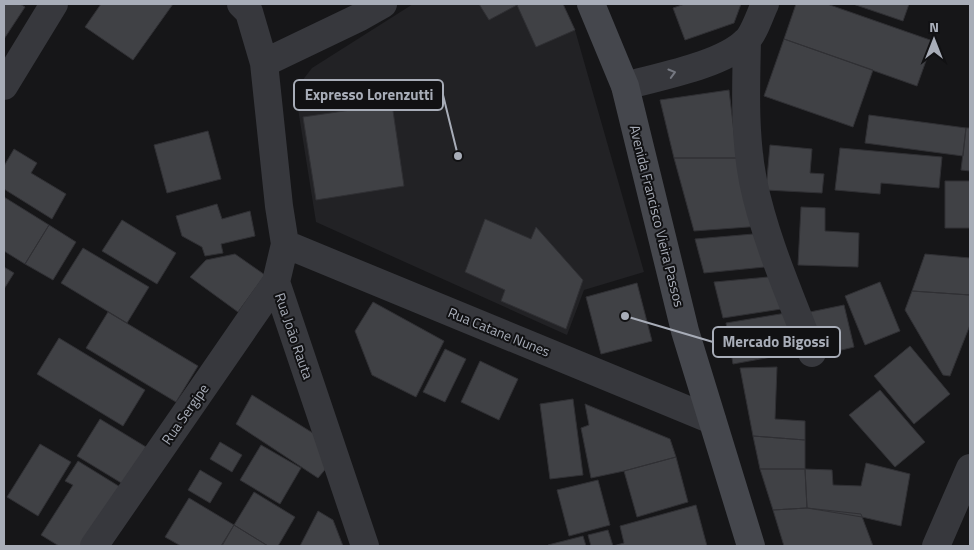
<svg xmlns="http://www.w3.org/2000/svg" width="974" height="550" viewBox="0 0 974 550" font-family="'Titillium Web',sans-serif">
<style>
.built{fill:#222225}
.building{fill:#404145;stroke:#303034}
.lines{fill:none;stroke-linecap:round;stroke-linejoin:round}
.street{stroke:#37383d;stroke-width:28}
.secondary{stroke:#45474d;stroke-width:28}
.oneway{stroke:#757881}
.labels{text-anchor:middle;stroke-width:4;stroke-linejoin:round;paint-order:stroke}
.street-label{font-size:14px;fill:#a8adb8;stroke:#111113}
.leader{fill:none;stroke:#a8adb8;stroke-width:2}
.callout-dot{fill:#a8adb8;stroke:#111113;stroke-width:2}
.callout{fill:#111113;stroke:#a8adb8;stroke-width:2}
.callout-label{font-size:15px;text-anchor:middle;font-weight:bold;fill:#a8adb8}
</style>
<rect width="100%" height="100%" fill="#161618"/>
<path class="built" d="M413,4H563L575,30L644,272L584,290L567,335L316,222L295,90L312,68Z"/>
<path class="building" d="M4,4H20L25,7L4,39Z
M101,4H173L133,60L85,27Z
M479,4H519L489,20Z
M519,4H563L575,30L536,47L517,5Z
M685,4H741L734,23L685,40L673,8Z
M796,4H827L933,41L917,86L784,39Z
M853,4H909L903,21Z
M784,39L873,70L853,127L764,96Z
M729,90L737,158H674L660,100Z
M392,104L404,186L316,200L303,117Z
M869,115L966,128L963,156L865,143Z
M966,128H970V171L961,170Z
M208,131L221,179L167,193L154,145Z
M770,145L812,149L810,173L824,174L822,193L766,190Z
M840,148L942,157L939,188L881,183L880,194L835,190Z
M14,149L37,163L31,173L66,194L52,219L4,189V166Z
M674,158H737L762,226L694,231Z
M945,181H970V228H945Z
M4,197L49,225L25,264L4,251Z
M217,204L222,219L250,211L255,236L221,244L223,253L205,256L202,247L182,236L176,216Z
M801,207L825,208V231L859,233L858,267L798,265Z
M485,219L531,239L536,227L583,280L566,329L501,301L505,290L465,272Z
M122,220L176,253L157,284L102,251Z
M49,225L76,242L53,280L25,264Z
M765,233L775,266L704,273L695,239Z
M83,248L149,287L127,323L61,283Z
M235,254L265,275L238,312L190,277L206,260Z
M925,254L970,258V295L912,291Z
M4,267L14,273L4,289Z
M779,276L788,308L723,318L714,282Z
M880,282L900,331L865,345L845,296Z
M637,283L652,341L601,354L586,297Z
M912,291L970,295V325L950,376L943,375L905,310Z
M373,302L444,341L416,397L372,375L355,331Z
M844,305L854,347L821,355L810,312Z
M108,312L198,366L176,402L86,348Z
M792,312L799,352L733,364L726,323Z
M59,338L145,390L123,426L37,374Z
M910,346L950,394L914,424L874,376Z
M445,349L466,359L445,402L423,392Z
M480,361L518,379L499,420L461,402Z
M777,367L775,419L805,421V440L753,436L740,368Z
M880,390L925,442L895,467L849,415Z
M252,395L316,435L328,466L318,478L236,424Z
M573,399L583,475L550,479L540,404Z
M585,404L670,439L676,457L624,471L591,478L581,428L589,425Z
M100,419L146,447L123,484L77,456Z
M753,436L805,440V469H760Z
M220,442L242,455L232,472L210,459Z
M40,444L71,462L38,516L7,497Z
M261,445L301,468L280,504L240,480Z
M676,457L688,502L637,517L624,471Z
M78,461L125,490L82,546H59L41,535L73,485L65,481Z
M866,463L910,474L901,526L862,517L807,508L805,469L832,470L833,485L861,486Z
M760,469H805L807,508L773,510Z
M200,470L222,483L210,503L188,490Z
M598,480L610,525L569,536L557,490Z
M254,492L295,517L278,546H268L234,525Z
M189,498L234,525L222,546H181L165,537Z
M696,505L707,546H591L588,535L608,530L613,546L624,543L620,526Z
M807,508L861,514L873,546H784L773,510Z
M318,511L333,520L343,546H300Z
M234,525L268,546H221Z
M583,536L586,546H548V545Z"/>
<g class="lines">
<path class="street" d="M241,4L249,12L264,63L279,206L285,244L276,282L365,546
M747,41C746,88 744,134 753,181C765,240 791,297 812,353
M264,63L360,17L383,4
M4,86L54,4
M625,86C657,77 723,65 746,41C754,34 760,14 765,4
M285,244L712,420
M94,546L276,282
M936,546L970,468"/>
<path class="secondary" d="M591,4L625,86L685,331L751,546"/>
</g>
<defs><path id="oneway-chevron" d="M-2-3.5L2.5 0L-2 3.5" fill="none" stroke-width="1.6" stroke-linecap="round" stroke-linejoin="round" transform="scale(1.25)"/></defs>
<use class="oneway" href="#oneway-chevron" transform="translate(672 73) rotate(-16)"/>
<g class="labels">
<g class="street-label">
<text transform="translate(657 216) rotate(76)" y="5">Avenida Francisco Vieira Passos</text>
<text transform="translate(499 332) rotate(22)" y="5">Rua Catane Nunes</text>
<text transform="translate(294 336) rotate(71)" y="5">Rua João Rauta</text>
<text transform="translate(185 414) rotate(-55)" y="5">Rua Sergipe</text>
</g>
</g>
<path class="leader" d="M458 156L443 95M625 316L713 342"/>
<g class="callout-dot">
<circle cx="458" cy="156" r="5"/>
<circle cx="625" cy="316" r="5"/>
</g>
<g class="callout">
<rect x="294" y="80" width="149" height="30" rx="5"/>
<rect x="713" y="327" width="127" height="30" rx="5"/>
</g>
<g class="callout-label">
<text x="369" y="100">Expresso Lorenzutti</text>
<text x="776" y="347">Mercado Bigossi</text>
</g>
<rect width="974" height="550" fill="none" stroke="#a8adb8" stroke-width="10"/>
<g transform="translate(934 40)" stroke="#111113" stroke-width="4" paint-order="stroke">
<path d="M0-4L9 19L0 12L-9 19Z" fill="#a8adb8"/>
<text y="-8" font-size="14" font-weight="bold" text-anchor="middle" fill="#a8adb8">N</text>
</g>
</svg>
